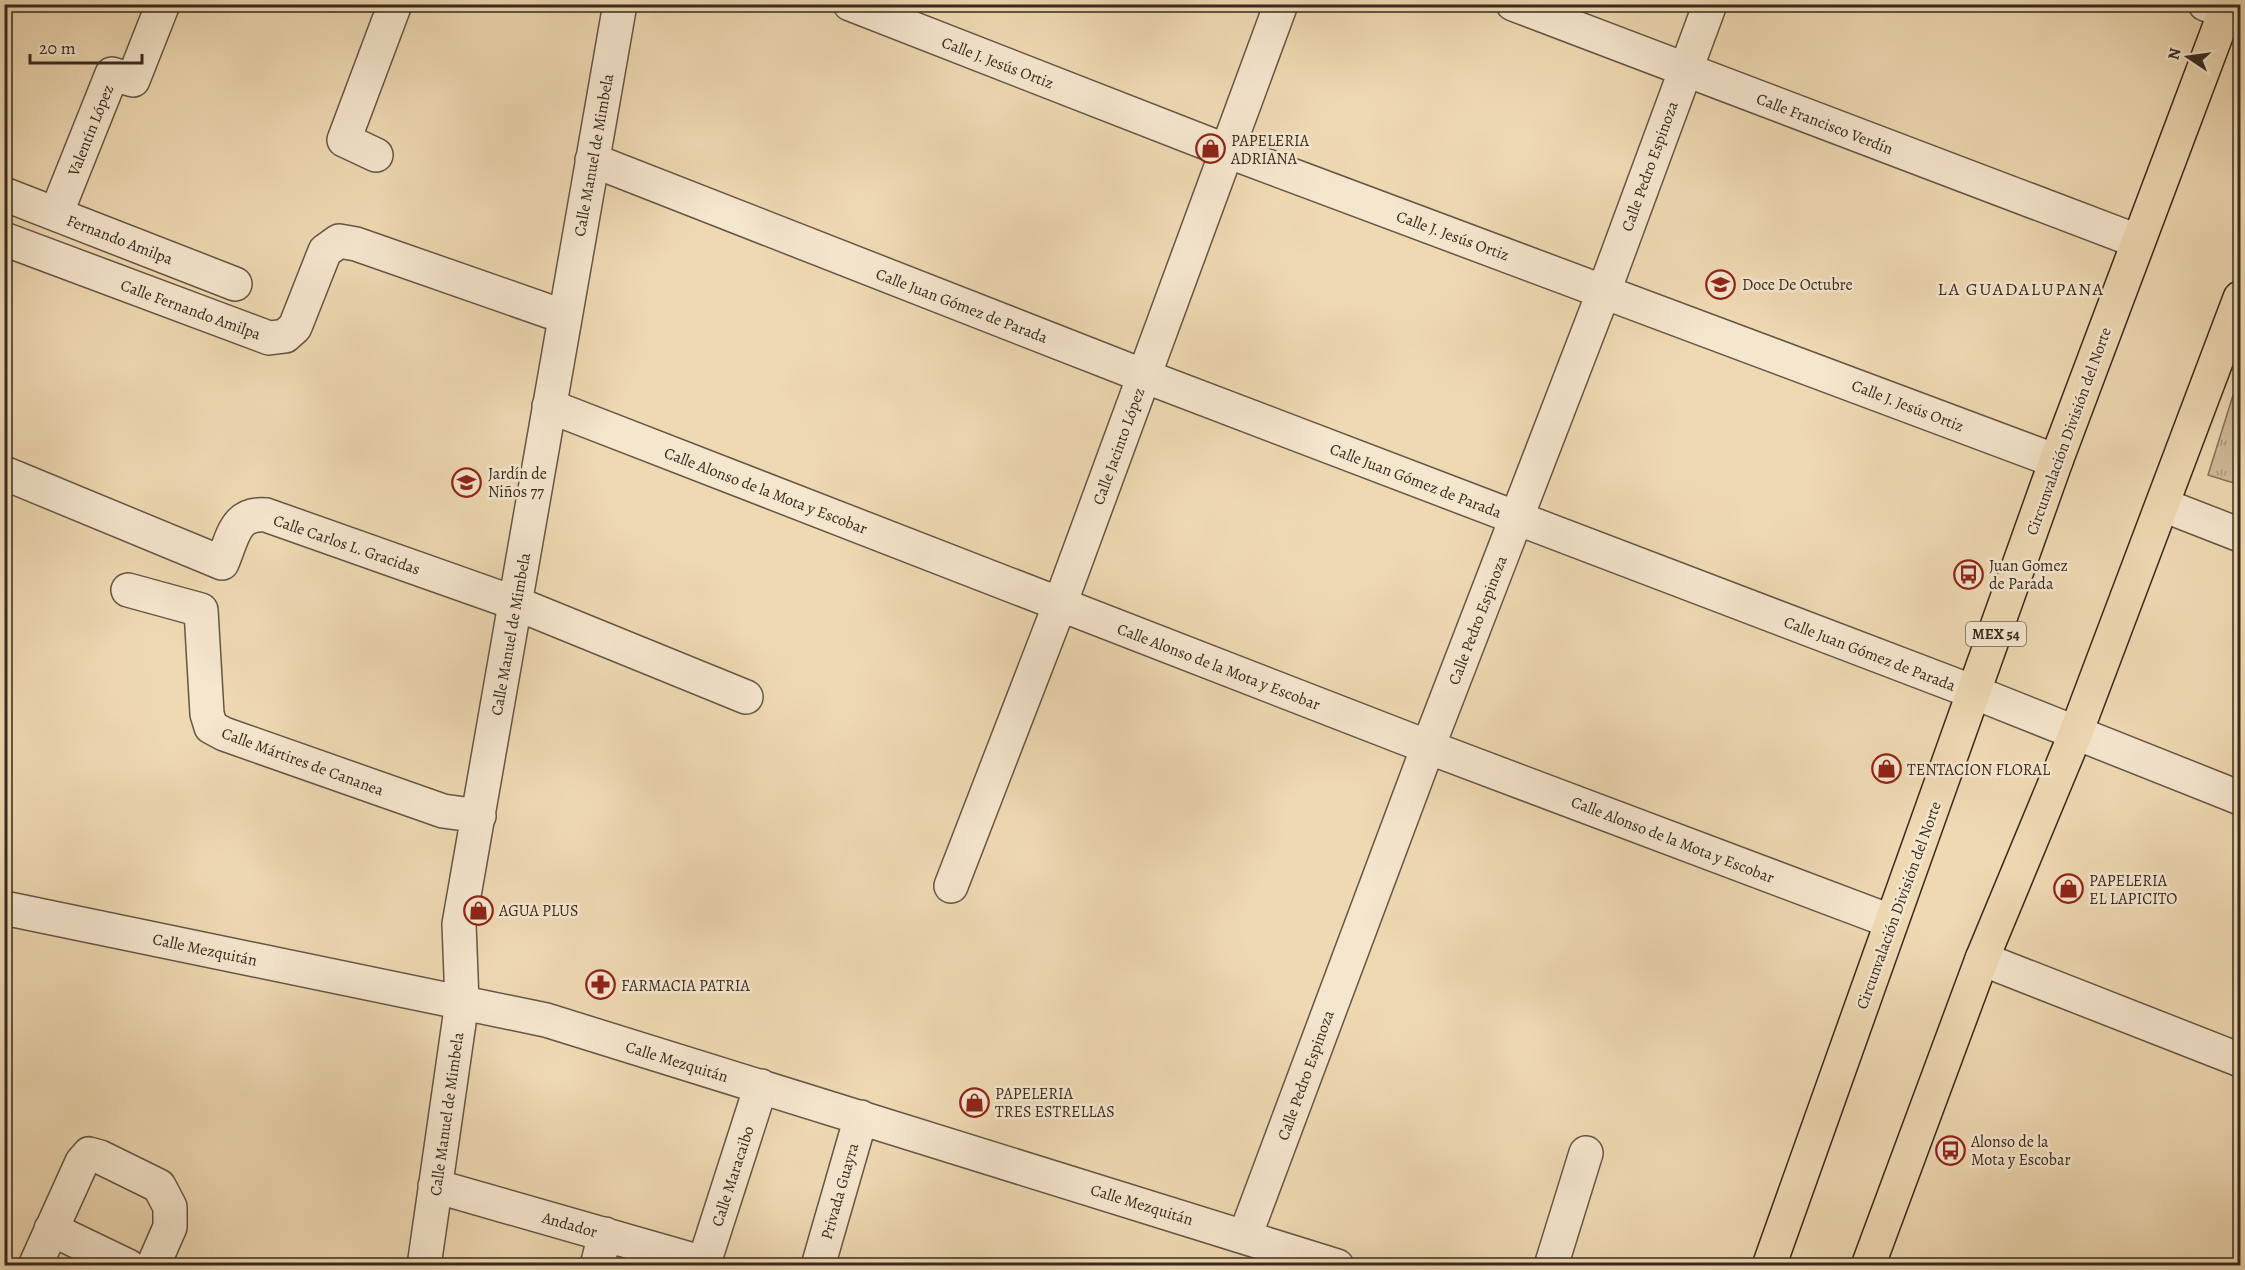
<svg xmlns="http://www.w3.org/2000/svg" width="2245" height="1270" viewBox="0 0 2245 1270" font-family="Alegreya,serif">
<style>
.park{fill:url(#park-tufts);stroke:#84725c;stroke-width:1.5}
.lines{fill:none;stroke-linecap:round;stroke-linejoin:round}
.minor-casing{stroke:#655644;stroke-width:36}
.major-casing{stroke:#372a1f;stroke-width:36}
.minor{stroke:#f5e6ce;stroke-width:33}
.major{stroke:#efd9b3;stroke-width:33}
.labels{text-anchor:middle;stroke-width:5;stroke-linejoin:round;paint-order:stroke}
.shield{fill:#f5e6ce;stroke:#706254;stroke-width:1.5}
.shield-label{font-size:15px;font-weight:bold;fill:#372a1f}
.street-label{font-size:16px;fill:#372a1f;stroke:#f5e6ce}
.poi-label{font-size:16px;fill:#372a1f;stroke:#f5e6ce;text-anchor:start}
.neighbourhood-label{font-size:18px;letter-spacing:1.5px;fill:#372a1f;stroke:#f5e6ce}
</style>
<defs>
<pattern id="park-tufts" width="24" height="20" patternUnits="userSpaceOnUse" patternTransform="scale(1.5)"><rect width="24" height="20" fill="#d0bb9a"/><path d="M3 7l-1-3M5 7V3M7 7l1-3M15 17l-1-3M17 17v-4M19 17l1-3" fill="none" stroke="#aa987d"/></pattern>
</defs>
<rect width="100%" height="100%" fill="#efd9b3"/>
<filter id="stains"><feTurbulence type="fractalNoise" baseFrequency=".00333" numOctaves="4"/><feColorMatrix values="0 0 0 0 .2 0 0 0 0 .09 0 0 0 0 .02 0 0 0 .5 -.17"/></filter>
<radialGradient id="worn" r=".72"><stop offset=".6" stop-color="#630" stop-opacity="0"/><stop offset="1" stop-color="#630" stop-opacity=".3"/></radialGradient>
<path class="park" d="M2240,373V485L2208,475Z"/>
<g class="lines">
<defs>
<path id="minor" d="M850,4L1227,151L2056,461
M1513,4L2137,241
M2205,4L2225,12
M376,155L344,140L395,4
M592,160L1144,376L1976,693L2240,798
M4,194L235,284
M56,214L112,74L133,80L163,4
M4,239L269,338L285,336L295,327L325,251L339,241L356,244L565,317
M549,406L1428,747L1890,921
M4,473L222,563C233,538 234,512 266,515L515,603L746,697
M2163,505L2240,535
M128,590L201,610L207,714L211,727L224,734L443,811L479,816
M951,886L1060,604L1281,4
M4,908L546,1020L1337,1266
M1982,959L2240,1060
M435,1186L704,1263
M51,1229L128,1266
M1245,1236L1428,747L1604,291L1710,4
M35,1266L82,1162L89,1154L100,1157L159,1186L170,1207V1227L153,1266
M424,1266L462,1002L459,924L620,4
M597,1266L605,1234
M703,1266L761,1086
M818,1266L861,1117
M1551,1266L1586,1153"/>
<path id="major" d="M1769,1266L2056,461L2228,4
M1868,1266L1982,959L2075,735L2240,298"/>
</defs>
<use href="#minor" class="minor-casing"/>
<use href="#major" class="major-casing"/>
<use href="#minor" class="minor"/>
<use href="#major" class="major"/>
</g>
<defs>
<symbol id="shop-ring" viewBox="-11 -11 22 22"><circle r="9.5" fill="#f5e6ce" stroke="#8f2418" stroke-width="1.5"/><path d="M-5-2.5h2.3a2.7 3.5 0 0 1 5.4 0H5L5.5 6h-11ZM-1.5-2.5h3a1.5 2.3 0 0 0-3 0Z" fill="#8f2418"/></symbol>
<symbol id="school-ring" viewBox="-11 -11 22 22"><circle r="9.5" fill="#f5e6ce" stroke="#8f2418" stroke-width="1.5"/><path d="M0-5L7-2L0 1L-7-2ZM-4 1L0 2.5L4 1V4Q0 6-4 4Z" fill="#8f2418"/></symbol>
<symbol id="bus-ring" viewBox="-11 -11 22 22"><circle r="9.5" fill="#f5e6ce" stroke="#8f2418" stroke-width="1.5"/><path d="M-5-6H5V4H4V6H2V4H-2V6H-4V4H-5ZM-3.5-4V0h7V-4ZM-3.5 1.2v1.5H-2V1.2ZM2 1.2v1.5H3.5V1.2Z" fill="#8f2418"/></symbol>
<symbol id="pharmacy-ring" viewBox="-11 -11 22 22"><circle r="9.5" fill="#f5e6ce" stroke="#8f2418" stroke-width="1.5"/><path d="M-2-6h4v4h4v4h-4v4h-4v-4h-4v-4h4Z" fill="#8f2418"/></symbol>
</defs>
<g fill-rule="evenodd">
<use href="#shop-ring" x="1194" y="132" width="33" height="33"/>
<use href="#school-ring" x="1704" y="268" width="33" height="33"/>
<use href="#school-ring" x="450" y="466" width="33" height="33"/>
<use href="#bus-ring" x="1952" y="558" width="33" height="33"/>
<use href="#shop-ring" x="1870" y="752" width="33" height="33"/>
<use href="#shop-ring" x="2052" y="872" width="33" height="33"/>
<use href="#shop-ring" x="462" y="894" width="33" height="33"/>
<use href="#pharmacy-ring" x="584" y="968" width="33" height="33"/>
<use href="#shop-ring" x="958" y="1086" width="33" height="33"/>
<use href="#bus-ring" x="1934" y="1134" width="33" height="33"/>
</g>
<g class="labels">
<rect class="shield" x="1966" y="622" width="60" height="24" rx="4.5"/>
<g class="shield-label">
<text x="1996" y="639">MEX 54</text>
</g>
<g class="street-label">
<text transform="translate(998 62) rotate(21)" y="6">Calle J. Jesús Ortiz</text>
<text transform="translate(1825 123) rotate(21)" y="6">Calle Francisco Verdín</text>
<text transform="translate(90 130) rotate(-68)" y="6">Valentín López</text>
<text transform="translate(593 155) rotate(-80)" y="6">Calle Manuel de Mimbela</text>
<text transform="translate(1649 166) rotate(-70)" y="6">Calle Pedro Espinoza</text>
<text transform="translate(1453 235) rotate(20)" y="6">Calle J. Jesús Ortiz</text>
<text transform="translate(120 239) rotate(21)" y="6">Fernando Amilpa</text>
<text transform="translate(962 305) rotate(21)" y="6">Calle Juan Gómez de Parada</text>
<text transform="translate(191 309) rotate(20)" y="6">Calle Fernando Amilpa</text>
<text transform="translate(1908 405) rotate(21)" y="6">Calle J. Jesús Ortiz</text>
<text transform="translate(2068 431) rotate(-70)" y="6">Circunvalación División del Norte</text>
<text transform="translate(1118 446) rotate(-70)" y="6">Calle Jacinto López</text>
<text transform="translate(1416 480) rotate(21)" y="6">Calle Juan Gómez de Parada</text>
<text transform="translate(766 490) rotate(21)" y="6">Calle Alonso de la Mota y Escobar</text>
<text transform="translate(347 544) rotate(19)" y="6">Calle Carlos L. Gracidas</text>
<text transform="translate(1477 620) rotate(-69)" y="6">Calle Pedro Espinoza</text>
<text transform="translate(510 634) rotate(-80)" y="6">Calle Manuel de Mimbela</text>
<text transform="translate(1870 653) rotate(21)" y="6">Calle Juan Gómez de Parada</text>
<text transform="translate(1219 666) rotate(21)" y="6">Calle Alonso de la Mota y Escobar</text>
<text transform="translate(303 761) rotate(20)" y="6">Calle Mártires de Cananea</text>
<text transform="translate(1673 839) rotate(21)" y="6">Calle Alonso de la Mota y Escobar</text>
<text transform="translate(1898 905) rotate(-70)" y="6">Circunvalación División del Norte</text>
<text transform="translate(205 949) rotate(12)" y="6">Calle Mezquitán</text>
<text transform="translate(677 1061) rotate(17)" y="6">Calle Mezquitán</text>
<text transform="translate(1305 1075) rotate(-70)" y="6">Calle Pedro Espinoza</text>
<text transform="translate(446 1114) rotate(-82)" y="6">Calle Manuel de Mimbela</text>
<text transform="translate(732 1176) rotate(-72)" y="6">Calle Maracaibo</text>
<text transform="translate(839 1191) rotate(-74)" y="6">Privada Guayra</text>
<text transform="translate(1142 1204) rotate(17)" y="6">Calle Mezquitán</text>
<text transform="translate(570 1224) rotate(16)" y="6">Andador</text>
</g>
<g class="poi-label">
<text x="1231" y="146">PAPELERIA<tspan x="1231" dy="18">ADRIANA</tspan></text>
<text x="1742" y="290">Doce De Octubre</text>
<text x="488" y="479">Jardín de<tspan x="488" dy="18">Niños 77</tspan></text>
<text x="1989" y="571">Juan Gomez<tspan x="1989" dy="18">de Parada</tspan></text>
<text x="1907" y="775">TENTACION FLORAL</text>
<text x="2089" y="886">PAPELERIA<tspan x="2089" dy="18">EL LAPICITO</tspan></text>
<text x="499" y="916">AGUA PLUS</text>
<text x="621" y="991">FARMACIA PATRIA</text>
<text x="995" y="1099">PAPELERIA<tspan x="995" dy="18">TRES ESTRELLAS</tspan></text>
<text x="1971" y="1147">Alonso de la<tspan x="1971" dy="18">Mota y Escobar</tspan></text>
</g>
<g class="neighbourhood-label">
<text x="2021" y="295">LA GUADALUPANA</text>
</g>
</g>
<rect width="2245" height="1270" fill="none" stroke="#efd9b3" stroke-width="24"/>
<rect x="6" y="6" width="2233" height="1258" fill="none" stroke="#372a1f" stroke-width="3"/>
<rect x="12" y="12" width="2221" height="1246" fill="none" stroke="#372a1f" stroke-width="1.5"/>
<g transform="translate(2188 57) rotate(283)" stroke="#f5e6ce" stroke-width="4.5" paint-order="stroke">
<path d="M0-4.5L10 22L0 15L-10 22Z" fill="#372a1f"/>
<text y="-9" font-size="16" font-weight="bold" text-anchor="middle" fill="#372a1f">N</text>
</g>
<path d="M30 54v9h112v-9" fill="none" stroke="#372a1f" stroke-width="3"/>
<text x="39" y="54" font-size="18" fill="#372a1f" stroke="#f5e6ce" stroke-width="4.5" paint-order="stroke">20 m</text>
<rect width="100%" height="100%" filter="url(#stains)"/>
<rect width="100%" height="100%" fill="url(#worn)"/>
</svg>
